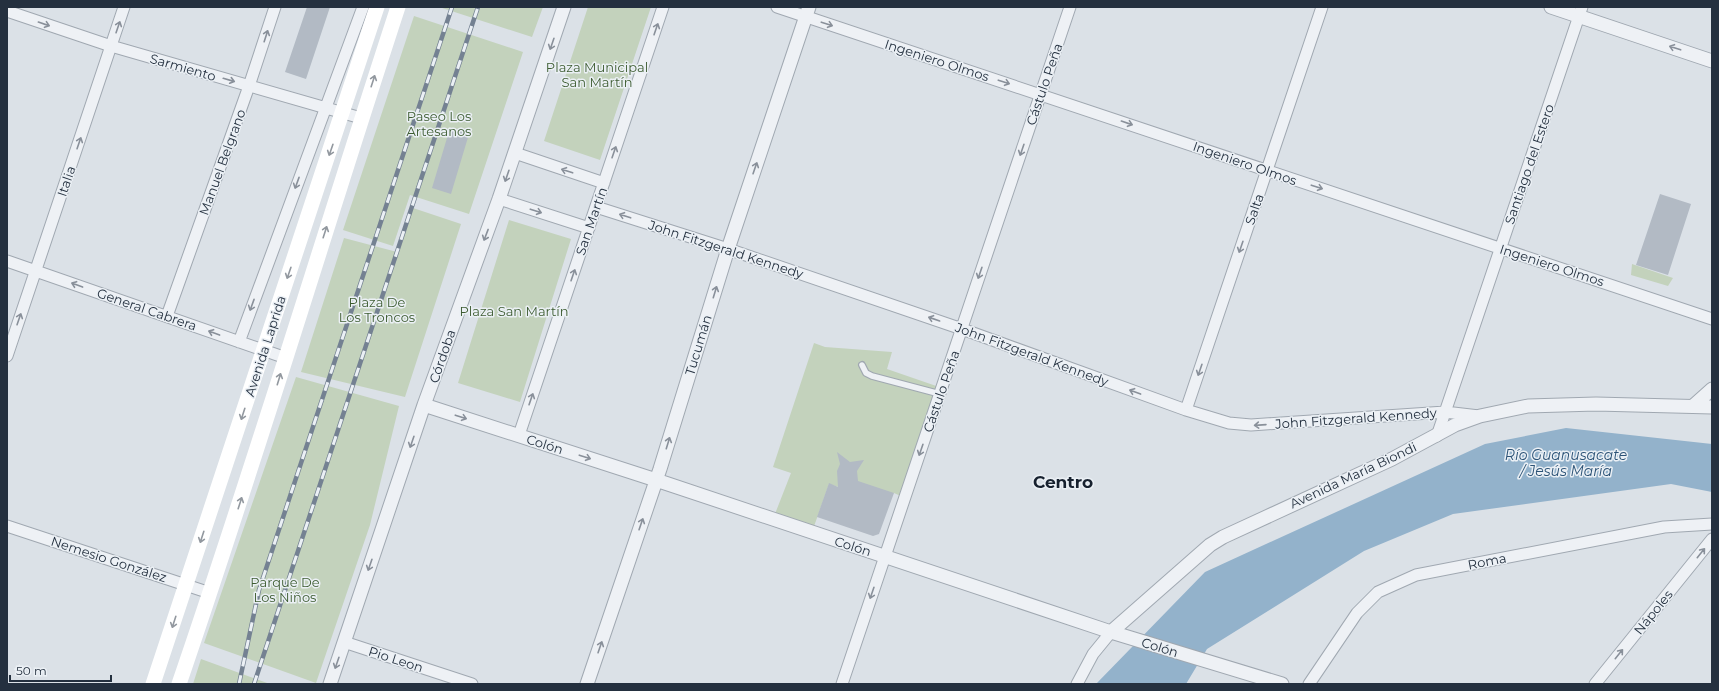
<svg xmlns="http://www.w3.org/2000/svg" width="1719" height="691" viewBox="0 0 1719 691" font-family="Montserrat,sans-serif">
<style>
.green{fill:#c3d2bc}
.water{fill:#93b2cb}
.building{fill:#b2bac4}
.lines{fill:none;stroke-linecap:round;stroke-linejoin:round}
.service-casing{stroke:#a0a8b1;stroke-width:8}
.minor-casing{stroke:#a0a8b1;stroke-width:13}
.tertiary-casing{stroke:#a0a8b1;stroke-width:15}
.service{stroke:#eef1f5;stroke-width:5.5}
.minor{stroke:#eef1f5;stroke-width:11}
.tertiary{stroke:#eef1f5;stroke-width:13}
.secondary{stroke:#fff;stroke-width:15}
.rail-casing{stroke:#748192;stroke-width:4.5}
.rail{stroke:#ebf0f5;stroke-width:3;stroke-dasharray:9;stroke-linecap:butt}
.oneway{stroke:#89909a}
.oneway2{stroke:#92989f}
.labels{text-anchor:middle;stroke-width:3;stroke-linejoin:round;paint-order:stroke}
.street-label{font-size:13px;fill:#24303f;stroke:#ebf0f5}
.park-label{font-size:13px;fill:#3c5b30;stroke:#ebf0f5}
.water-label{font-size:14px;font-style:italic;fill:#2b5276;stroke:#ebf0f5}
.district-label{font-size:17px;font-weight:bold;fill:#17212f;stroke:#ebf0f5}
</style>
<rect width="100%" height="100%" fill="#dbe1e7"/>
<path class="green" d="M439,7H543L532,37Z
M588,7H651L600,160L544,141Z
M414,16L523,52L469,214L410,195L393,246L343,230Z
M413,208L461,224L405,397L301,372L344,238L397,252Z
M509,220L571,239L520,402L458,383Z
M1632,264L1673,278L1668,286L1631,275Z
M814,343L825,347L892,352L887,369L942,388L905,498L894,493L866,496L829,484L812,532L773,519L791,473L773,467Z
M296,377L399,406L370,525L316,683L204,643Z
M201,659L270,684H193Z"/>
<path class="water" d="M1566,428L1712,444V492L1671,484L1453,514L1364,551L1207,649L1186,684H1096L1205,572L1485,444Z"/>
<path class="building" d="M307,7H330L306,79L285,72Z
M450,128L469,134L451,194L432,188Z
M1660,194L1691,204L1668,275L1636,265Z
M837,452L850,462L864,460L857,471L858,481L894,493L879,534L873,536L817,517L829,483L838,487L837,471L840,464Z"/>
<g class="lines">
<defs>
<path id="service" d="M862,365L866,373L872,376L940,394"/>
<path id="minor" d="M777,7L1712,319
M7,11L111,46L361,118
M515,153L604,183
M499,199L589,228
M596,207L728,249L962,329L1186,410L1229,423L1251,425L1445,412L1479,416
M7,261L286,358
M167,316L249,86L275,7
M239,342L363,7
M7,356L124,7
M1186,410L1322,7
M519,435L663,7
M1437,436L1582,7
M7,526L210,593
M344,642L472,684
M842,684L1070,7
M1077,684L1093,654L1111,632
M1309,684L1357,613L1378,592L1416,575L1664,527L1712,524
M1595,684L1712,539"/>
<path id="tertiary" d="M1551,7L1712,61
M424,405L656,480L1111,632L1282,684
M1693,406L1712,389
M1111,632L1210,545L1223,537L1392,459L1455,425L1480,416L1528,406L1596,404L1712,407
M330,684L424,405L499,199L564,7
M587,684L660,469L728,249L809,7"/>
</defs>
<use href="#service" class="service-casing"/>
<use href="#minor" class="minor-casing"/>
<use href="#tertiary" class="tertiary-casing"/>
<use href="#service" class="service"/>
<use href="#minor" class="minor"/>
<use href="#tertiary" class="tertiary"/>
<path class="secondary" d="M153,684L377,7
M179,684C256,460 324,233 398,7"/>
<defs>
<path id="rail" d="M239,684L259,590L452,7
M254,684L478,7"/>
</defs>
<use href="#rail" class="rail-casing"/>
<use href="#rail" class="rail"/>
</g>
<defs><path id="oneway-shaft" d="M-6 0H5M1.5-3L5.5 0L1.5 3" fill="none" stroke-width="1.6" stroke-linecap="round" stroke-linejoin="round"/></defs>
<g class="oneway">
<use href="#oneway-shaft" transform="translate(44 24) rotate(19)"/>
<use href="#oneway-shaft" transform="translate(827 24) rotate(18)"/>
<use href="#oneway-shaft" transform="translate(118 27) rotate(-71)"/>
<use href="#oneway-shaft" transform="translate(656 29) rotate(-71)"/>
<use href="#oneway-shaft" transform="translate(266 36) rotate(-72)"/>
<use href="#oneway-shaft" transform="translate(552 44) rotate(109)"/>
<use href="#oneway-shaft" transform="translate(1675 48) rotate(-162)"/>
<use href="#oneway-shaft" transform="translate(229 80) rotate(16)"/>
<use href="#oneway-shaft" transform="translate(1004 82) rotate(18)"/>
<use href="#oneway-shaft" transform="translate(1127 123) rotate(19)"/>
<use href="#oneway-shaft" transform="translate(79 143) rotate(-71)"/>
<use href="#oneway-shaft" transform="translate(1022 150) rotate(109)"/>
<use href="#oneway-shaft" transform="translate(614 152) rotate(-71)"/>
<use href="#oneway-shaft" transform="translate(755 168) rotate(-71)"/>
<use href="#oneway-shaft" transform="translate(567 171) rotate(-162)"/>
<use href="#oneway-shaft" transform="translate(507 176) rotate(109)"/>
<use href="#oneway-shaft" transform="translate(297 183) rotate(110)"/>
<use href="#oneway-shaft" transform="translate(1317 187) rotate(18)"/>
<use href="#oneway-shaft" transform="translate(536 211) rotate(18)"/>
<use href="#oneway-shaft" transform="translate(625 216) rotate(-162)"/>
<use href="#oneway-shaft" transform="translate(486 235) rotate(111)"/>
<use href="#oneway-shaft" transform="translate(1241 247) rotate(109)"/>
<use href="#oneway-shaft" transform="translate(980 273) rotate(109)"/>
<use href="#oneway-shaft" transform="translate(573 275) rotate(-71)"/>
<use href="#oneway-shaft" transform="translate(77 285) rotate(-160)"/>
<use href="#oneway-shaft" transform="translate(715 292) rotate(-73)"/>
<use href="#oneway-shaft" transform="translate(252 305) rotate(110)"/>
<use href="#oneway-shaft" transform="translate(19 319) rotate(-71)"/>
<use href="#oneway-shaft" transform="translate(934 319) rotate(-161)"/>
<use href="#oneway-shaft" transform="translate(214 333) rotate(-160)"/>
<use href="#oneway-shaft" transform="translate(1200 370) rotate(109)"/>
<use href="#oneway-shaft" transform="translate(1135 392) rotate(-160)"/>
<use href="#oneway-shaft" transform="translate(531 399) rotate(-71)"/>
<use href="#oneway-shaft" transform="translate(461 417) rotate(18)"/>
<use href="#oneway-shaft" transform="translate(1260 425) rotate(176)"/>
<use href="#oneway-shaft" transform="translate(412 442) rotate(109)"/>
<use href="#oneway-shaft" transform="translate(668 443) rotate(-73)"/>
<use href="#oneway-shaft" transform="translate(921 450) rotate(109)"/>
<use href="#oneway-shaft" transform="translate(585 457) rotate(18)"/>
<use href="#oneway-shaft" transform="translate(641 524) rotate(-71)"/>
<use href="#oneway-shaft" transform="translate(1701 553) rotate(-51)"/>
<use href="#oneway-shaft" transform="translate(370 565) rotate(109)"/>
<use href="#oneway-shaft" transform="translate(872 593) rotate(109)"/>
<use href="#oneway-shaft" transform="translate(600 647) rotate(-71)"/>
<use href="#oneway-shaft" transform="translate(1619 654) rotate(-51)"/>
<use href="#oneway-shaft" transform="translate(337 663) rotate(109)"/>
</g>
<g class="oneway2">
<use href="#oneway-shaft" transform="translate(373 81) rotate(-72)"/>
<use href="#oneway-shaft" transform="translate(331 150) rotate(109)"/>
<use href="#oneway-shaft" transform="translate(325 232) rotate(-72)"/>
<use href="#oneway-shaft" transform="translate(289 273) rotate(109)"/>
<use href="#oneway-shaft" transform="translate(279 379) rotate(-73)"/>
<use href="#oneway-shaft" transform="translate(243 414) rotate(108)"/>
<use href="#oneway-shaft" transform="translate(240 503) rotate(-72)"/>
<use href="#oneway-shaft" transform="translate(202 537) rotate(108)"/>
<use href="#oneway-shaft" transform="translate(174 622) rotate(108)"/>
</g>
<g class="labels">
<g class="street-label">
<text transform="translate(937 60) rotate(18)" y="5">Ingeniero Olmos</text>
<text transform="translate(183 67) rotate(16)" y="5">Sarmiento</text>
<text transform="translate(1044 84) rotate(-71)" y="5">Cástulo Peña</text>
<text transform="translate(222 162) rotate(-70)" y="5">Manuel Belgrano</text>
<text transform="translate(1245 163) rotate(19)" y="5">Ingeniero Olmos</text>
<text transform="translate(1529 164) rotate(-71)" y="5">Santiago del Estero</text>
<text transform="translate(66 181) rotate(-71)" y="5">Italia</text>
<text transform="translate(1254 209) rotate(-71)" y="5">Salta</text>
<text transform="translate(591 221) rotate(-71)" y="5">San Martín</text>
<text transform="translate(726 249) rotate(18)" y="5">John Fitzgerald Kennedy</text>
<text transform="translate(1552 265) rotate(18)" y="5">Ingeniero Olmos</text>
<text transform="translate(147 309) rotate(19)" y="5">General Cabrera</text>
<text transform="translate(698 345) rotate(-73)" y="5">Tucumán</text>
<text transform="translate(265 346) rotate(-72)" y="5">Avenida Laprida</text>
<text transform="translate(1032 354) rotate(20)" y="5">John Fitzgerald Kennedy</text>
<text transform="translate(442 356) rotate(-71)" y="5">Córdoba</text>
<text transform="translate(941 391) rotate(-71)" y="5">Cástulo Peña</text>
<text transform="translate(1356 418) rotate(-4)" y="5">John Fitzgerald Kennedy</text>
<text transform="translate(545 444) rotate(18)" y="5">Colón</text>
<text transform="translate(1353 475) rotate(-25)" y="5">Avenida María Biondi</text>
<text transform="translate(853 546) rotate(18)" y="5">Colón</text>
<text transform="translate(109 559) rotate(18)" y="5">Nemesio González</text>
<text transform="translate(1487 561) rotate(-11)" y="5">Roma</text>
<text transform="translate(1653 612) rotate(-51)" y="5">Nápoles</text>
<text transform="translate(1160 647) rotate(17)" y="5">Colón</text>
<text transform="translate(396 659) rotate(18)" y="5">Pio Leon</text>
</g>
<g class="park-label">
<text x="597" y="72">Plaza Municipal<tspan x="597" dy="15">San Martín</tspan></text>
<text x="439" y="121">Paseo Los<tspan x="439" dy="15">Artesanos</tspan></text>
<text x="377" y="307">Plaza De<tspan x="377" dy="15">Los Troncos</tspan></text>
<text x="514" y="316">Plaza San Martín</text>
<text x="285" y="587">Parque De<tspan x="285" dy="15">Los Niños</tspan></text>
</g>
<g class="water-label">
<text x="1566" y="460">Río Guanusacate<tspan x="1566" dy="16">/ Jesús María</tspan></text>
</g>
<g class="district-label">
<text x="1063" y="488">Centro</text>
</g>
</g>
<rect width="1719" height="691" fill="none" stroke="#24303f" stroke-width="16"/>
<path d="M10 675v6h101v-6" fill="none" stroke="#24303f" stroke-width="2"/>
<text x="16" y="675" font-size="12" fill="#24303f" stroke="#ebf0f5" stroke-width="3" paint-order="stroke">50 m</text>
</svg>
